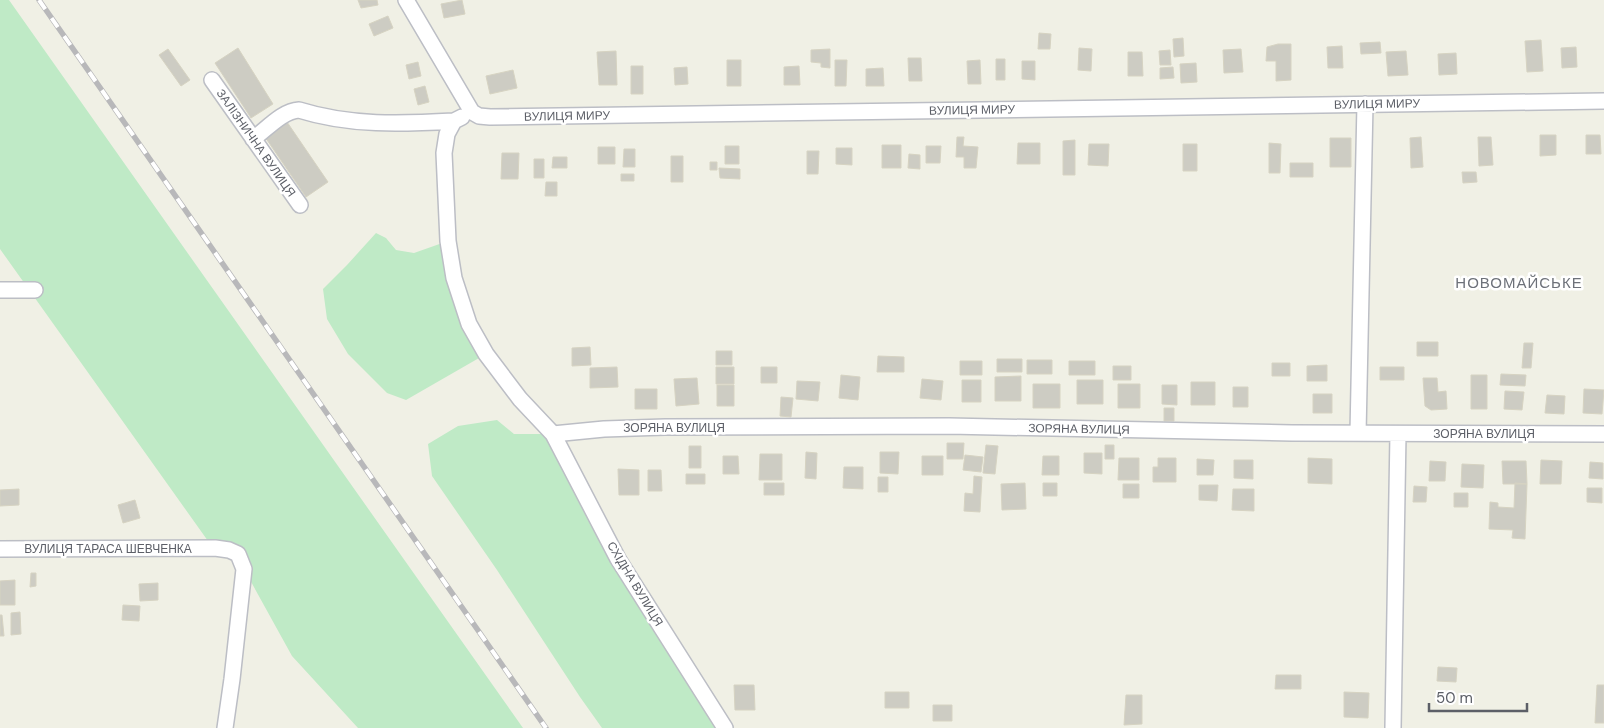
<svg xmlns="http://www.w3.org/2000/svg" width="1604" height="728" viewBox="0 0 1604 728" font-family="'DM Sans',sans-serif">
<style>
.green{fill:#bfeac6}
.building{fill:#cdccc3;stroke:#d6d3c2}
.lines{fill:none;stroke-linecap:round;stroke-linejoin:round}
.minor-casing{stroke:#bcbec5;stroke-width:18}
.minor{stroke:#fff;stroke-width:15}
.rail-casing{stroke:#b8b8ba;stroke-width:5.5}
.rail{stroke:#fff;stroke-width:4;stroke-dasharray:11;stroke-linecap:butt}
.labels{text-anchor:middle;stroke-width:5;stroke-linejoin:round;paint-order:stroke}
.street-label{font-size:12px;fill:#5c5f67;stroke:#fff}
.quarter-label{font-size:15px;letter-spacing:1px;fill:#6d7179;stroke:#fff}
</style>
<rect width="100%" height="100%" fill="#f0f0e5"/>
<path class="green" d="M0,0H9L523,728H358L292,656L244,569L238,554L208,541L0,249Z
M376,233L386,238L396,250L414,253L448,241L486,354L406,400L387,393L348,354L327,319L323,289L347,265Z
M497,420L514,434H553L618,559L728,728H602L580,697L497,570L432,476L428,444L458,426Z"/>
<path class="building" d="M358,0H377L378,5L361,8Z
M462,0L465,14L444,18L441,4Z
M388,16L393,28L374,36L369,24Z
M1039,33L1051,34L1050,49H1038Z
M1183,38L1184,56L1174,57L1173,39Z
M1541,40L1543,71L1527,72L1525,41Z
M1380,42L1381,53L1361,54L1360,43Z
M1278,44H1291V80L1276,81V61H1266L1267,47Z
M1342,46L1343,68H1328L1327,47Z
M1576,47L1577,67L1562,68L1561,48Z
M238,48L273,104L251,118L215,63Z
M1079,48L1092,49L1091,71L1078,70Z
M168,49L190,80L181,86L159,55Z
M830,49V68L821,67V63L811,62V50Z
M1241,49L1243,72L1224,73L1223,50Z
M1170,50L1171,65H1160L1159,51Z
M616,51L617,85H599L597,52Z
M1406,51L1408,75L1388,76L1386,52Z
M1128,52H1142L1143,76H1128Z
M1456,53L1457,74L1439,75L1438,54Z
M908,58H921L922,81H909Z
M996,59H1005V80H996Z
M727,60H741V86H727Z
M835,60H847L846,86H835Z
M980,60L981,84H968L967,61Z
M1022,61H1035V80L1022,79Z
M418,62L421,76L409,79L406,65Z
M1196,63L1197,82L1181,83L1180,64Z
M631,66H643V94H631Z
M799,66L800,85H784V67Z
M687,67L688,84L675,85L674,68Z
M1173,67L1174,78L1160,79V68Z
M883,68L884,86H866V69Z
M513,70L517,88L490,94L486,76Z
M425,86L429,102L418,105L414,89Z
M287,122L328,182L306,197L265,137Z
M1540,135H1556V155L1540,156Z
M1586,135H1600L1601,154H1586Z
M957,137H964L963,146L978,147L976,168H964V157H956Z
M1421,137L1423,167L1411,168L1410,138Z
M1478,137H1491L1493,165L1479,166Z
M1330,138H1351V167H1330Z
M1075,140V175H1063V141Z
M1018,143H1040V164H1017Z
M1269,143L1281,144L1280,173H1269Z
M1089,144H1109L1108,166L1088,165Z
M1183,144H1197V171H1183Z
M882,145H901V168H882Z
M725,146H739V164H725Z
M926,146H941L940,163H926Z
M598,147H615V164H598Z
M836,148H852V165L836,164Z
M624,149H635V167H623Z
M807,151H819L818,174H807Z
M502,153H519L518,179H501Z
M909,154L920,155V169L908,168Z
M671,156H683V182H671Z
M553,157H567V168H552Z
M534,159H544V178H534Z
M710,162H717V170H710Z
M1290,163H1313V177H1290Z
M719,168L740,169V179L720,178Z
M1462,172H1476L1477,182L1463,183Z
M621,174H634V181H621Z
M546,182H557V196H545Z
M1417,342H1438V356H1417Z
M1524,343H1533L1531,368H1522Z
M590,347L591,365L572,366V348Z
M716,351H732V365H716Z
M878,356L904,357V372H877Z
M997,359H1022V372H997Z
M1027,360H1052V374H1027Z
M960,361H982V375H960Z
M1069,361H1095V375H1069Z
M1272,363H1290V376H1272Z
M1327,365V381H1307V366Z
M1113,366H1131V380H1113Z
M617,367L618,387L590,388V368Z
M716,367H734V384H716Z
M761,367H777V383H761Z
M1380,367H1404V380H1380Z
M1501,374L1526,375L1525,386L1500,385Z
M841,375L860,377L858,400L839,398Z
M1471,375H1487V409H1471Z
M1021,376V401H995V377Z
M697,378L699,404L676,406L674,379Z
M1423,378H1437L1438,392L1446,391L1447,409L1431,410L1425,406Z
M922,379L943,381L941,400L920,398Z
M962,380H981V402H962Z
M1077,380H1103V404H1077Z
M797,381L820,382L818,401L796,399Z
M1191,382H1215V405H1191Z
M1033,384H1060V408H1033Z
M1118,384H1140V408H1118Z
M717,385H734V406H717Z
M1162,385H1177V405L1162,404Z
M1233,387H1248V407H1233Z
M635,389H657V409H635Z
M1584,389L1604,390L1602,414L1583,413Z
M1505,391L1524,392L1522,410L1504,409Z
M1313,394H1332V413H1313Z
M1547,395L1565,396L1564,414L1545,413Z
M781,397L793,398L791,417L780,416Z
M1164,408H1174V421H1164Z
M947,443H964L963,459H947Z
M986,445L998,446L995,474L983,473Z
M1105,445H1114V459H1105Z
M689,446H701V468H689Z
M806,452L817,453L816,479L805,478Z
M880,452H899L898,474L880,473Z
M1084,453H1102V474L1084,473Z
M760,454H782V480H759Z
M965,455L983,457L981,472L963,470Z
M723,456H738L739,474H723Z
M922,456H943V475H922Z
M1043,456H1059V475H1042Z
M1119,458H1139V480H1118Z
M1158,458H1176V482H1153V467H1158Z
M1308,458L1332,459V484L1308,483Z
M1197,459L1214,460L1213,475H1197Z
M1234,460H1253V479L1234,478Z
M1541,460L1562,461L1561,484H1540Z
M1430,461L1446,462L1445,481H1429Z
M1502,461H1526L1527,484H1503Z
M1590,462L1603,463V479L1589,478Z
M1462,464L1484,465L1483,488L1461,487Z
M844,467H863V489L843,488Z
M618,469L639,470V495H619Z
M648,470H661L662,491H648Z
M686,474H705V484H686Z
M974,476L982,477L980,512L964,511L965,493L973,494Z
M878,477H888V492H878Z
M764,483H784V495H764Z
M1025,483L1026,509L1002,510L1001,484Z
M1043,483H1057V496H1043Z
M1515,483L1527,484L1525,539L1512,538L1513,530L1489,529L1490,502L1498,503V507L1514,508Z
M1123,484H1139V498H1123Z
M1199,485H1218L1217,501L1199,500Z
M1414,486L1427,487L1426,502H1413Z
M1587,488H1602V503L1587,502Z
M19,489V505L0,506V490Z
M1233,489H1254V511L1232,510Z
M1454,493H1468V507H1454Z
M135,500L140,518L123,523L118,505Z
M31,573H36V586L30,587Z
M15,580V605H0V581Z
M158,583V600L140,601L139,584Z
M123,605L140,606L139,621L122,620Z
M20,612L21,634L11,635V613Z
M0,615H2L4,636H0Z
M1438,667L1457,668L1456,682L1437,681Z
M1276,675H1301V689H1275Z
M734,685H754L755,710H735Z
M1597,685H1604V723H1595Z
M885,692H909V708H885Z
M1344,692L1369,693L1368,718L1344,717Z
M1126,695H1142V724L1124,725Z
M933,705H952V721H933Z"/>
<g class="lines">
<defs>
<path id="minor" d="M406,0L472,112L479,116L490,117L1604,101
M212,80L300,205
M454,121L447,134L444,153L448,241L454,278L469,324L486,354L520,399L553,434L618,559L725,728
M253,139C267,129 282,111 299,110C350,126 402,124 454,121L462,117
M0,290H35
M1358,433L1365,104
M553,434L604,429L665,427L949,426L1292,433L1604,434
M0,549L215,548L229,550L238,554L244,569L232,679L225,728
M1393,728L1398,434"/>
</defs>
<use href="#minor" class="minor-casing"/>
<use href="#minor" class="minor"/>
<defs>
<path id="rail" d="M39,0L546,728"/>
</defs>
<use href="#rail" class="rail-casing"/>
<use href="#rail" class="rail"/>
</g>
<g class="labels">
<g class="street-label">
<text transform="translate(1377 104) rotate(-1)" y="4">ВУЛИЦЯ МИРУ</text>
<text transform="translate(972 110) rotate(-1)" y="4">ВУЛИЦЯ МИРУ</text>
<text transform="translate(567 116) rotate(-1)" y="4">ВУЛИЦЯ МИРУ</text>
<text transform="translate(256 143) rotate(55)" y="4">ЗАЛІЗНИЧНА ВУЛИЦЯ</text>
<text x="674" y="432">ЗОРЯНА ВУЛИЦЯ</text>
<text transform="translate(1079 429) rotate(1)" y="4">ЗОРЯНА ВУЛИЦЯ</text>
<text x="1484" y="438">ЗОРЯНА ВУЛИЦЯ</text>
<text x="108" y="553">ВУЛИЦЯ ТАРАСА ШЕВЧЕНКА</text>
<text transform="translate(635 584) rotate(59)" y="4">СХІДНА ВУЛИЦЯ</text>
</g>
<g class="quarter-label">
<text x="1519" y="288">НОВОМАЙСЬКЕ</text>
</g>
</g>
<path d="M1429 703v8h98v-8" fill="none" stroke="#5c5f67" stroke-width="2.5"/>
<text x="1436" y="703" font-size="15" fill="#5c5f67" stroke="#ffffff" stroke-width="4" paint-order="stroke">50 m</text>
</svg>
